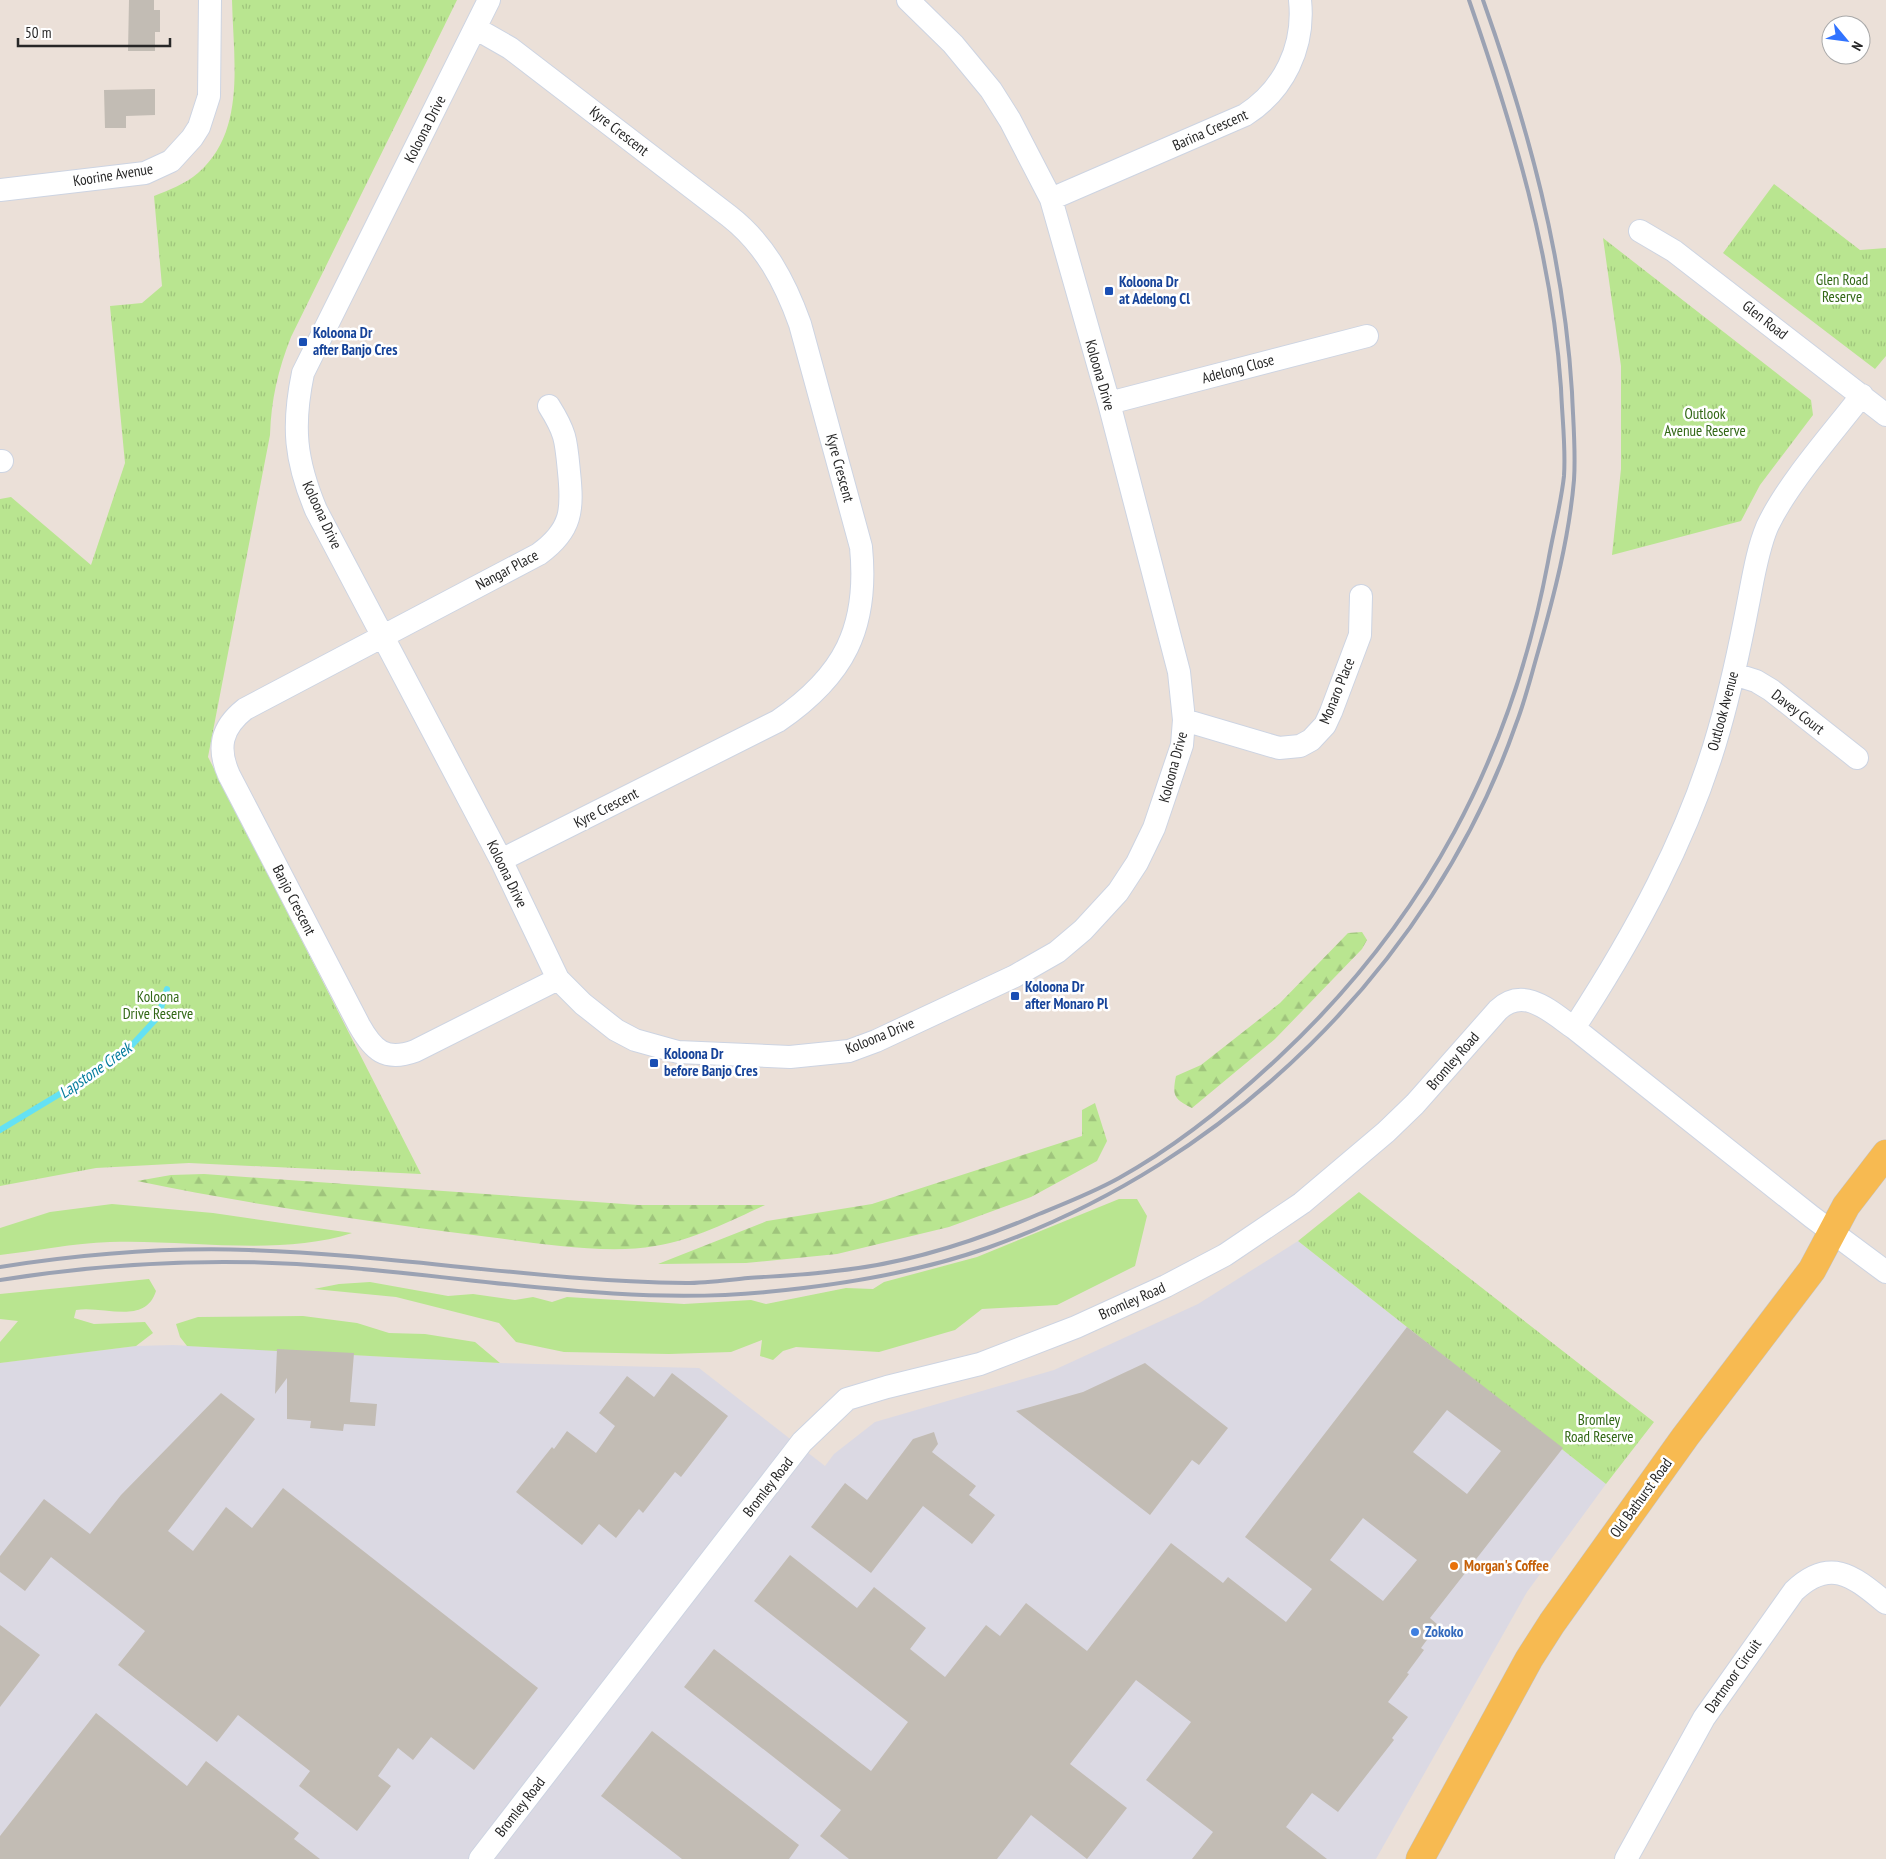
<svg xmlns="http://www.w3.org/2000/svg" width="1886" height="1859" viewBox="0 0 1886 1859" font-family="'PT Sans Narrow',sans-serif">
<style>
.industrial{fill:#dbd9e3}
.grass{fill:#b9e590}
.forest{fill:url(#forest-firs)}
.park{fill:url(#park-tufts)}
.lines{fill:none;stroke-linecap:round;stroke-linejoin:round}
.stream{stroke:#64e1f4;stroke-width:6}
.building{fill:#c2bcb4;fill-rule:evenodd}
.minor-casing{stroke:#cdd4e2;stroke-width:24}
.major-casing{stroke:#c3c3c3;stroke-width:29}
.minor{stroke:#fff;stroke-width:22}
.major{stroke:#f7ba51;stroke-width:28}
.rail{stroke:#9ba2b3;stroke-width:4}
.transit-dot{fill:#1a4fb4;stroke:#fff;stroke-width:2}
.food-dot{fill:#e8710a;stroke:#fff;stroke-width:2}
.shop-dot{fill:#3f7fe0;stroke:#fff;stroke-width:2}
.labels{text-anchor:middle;stroke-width:5;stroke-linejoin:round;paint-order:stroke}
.street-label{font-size:15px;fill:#272727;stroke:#fff}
.park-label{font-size:15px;fill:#316715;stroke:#fff}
.transit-label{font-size:15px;font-weight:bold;fill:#164399;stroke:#fff;text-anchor:start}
.food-label{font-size:15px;font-weight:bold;fill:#c56008;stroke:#fff;text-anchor:start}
.shop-label{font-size:15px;font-weight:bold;fill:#366cbe;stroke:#fff;text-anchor:start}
.water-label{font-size:16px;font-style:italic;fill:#067d9d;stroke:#fff}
</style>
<defs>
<pattern id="forest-firs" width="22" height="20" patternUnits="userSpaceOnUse" patternTransform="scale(1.25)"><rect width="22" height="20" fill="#b9e590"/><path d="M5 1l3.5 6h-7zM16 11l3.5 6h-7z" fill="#9fc47c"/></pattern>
<pattern id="park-tufts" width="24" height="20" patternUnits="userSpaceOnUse" patternTransform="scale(1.25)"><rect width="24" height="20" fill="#b9e590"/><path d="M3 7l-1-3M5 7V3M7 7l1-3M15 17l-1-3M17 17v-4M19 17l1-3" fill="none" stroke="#9fc47c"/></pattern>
</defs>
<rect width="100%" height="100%" fill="#ebe0d8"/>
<path class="industrial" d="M1298,1241L1606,1484L1527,1592L1376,1859H0V1363L136,1346L174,1345L500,1363L699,1368L825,1466L834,1454L875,1422L1054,1370L1198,1304Z"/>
<path class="grass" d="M1119,1199H1137L1147,1216L1135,1266L1057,1305L982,1309L955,1330L879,1352L796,1347L783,1351L773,1360L760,1356L762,1340L731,1352L669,1354L564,1352L516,1342L499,1323L396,1297L314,1289L339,1284L370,1282L448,1296L473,1294L515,1300L533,1297L552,1302L567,1297L684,1304L751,1300L766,1304L846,1288L873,1289L884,1282L977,1257Z
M112,1204L213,1213L352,1233C279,1257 186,1239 110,1242C73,1243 36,1251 0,1255V1228L50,1212Z
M149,1279L156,1291C145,1326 103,1305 76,1310L74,1318L94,1324L145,1322L153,1333L136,1346L0,1363V1342L18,1321L0,1319V1294Z
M303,1316L357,1323L389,1333L425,1334L475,1342L500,1363L187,1346L180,1337L176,1324L198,1317Z"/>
<path class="forest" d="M1362,932L1367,940L1362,949L1275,1039L1192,1108C1174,1099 1172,1096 1176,1076L1201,1065L1280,1003L1348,933Z
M1095,1103L1107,1141L1097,1161L1031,1197L949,1227L837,1254L746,1263L658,1264L767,1221L872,1204L1082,1136V1110Z
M204,1174L638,1205H765C730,1221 693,1240 655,1246C606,1255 538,1243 489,1237C371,1222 253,1205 137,1181L171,1175Z"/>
<path class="park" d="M232,0H457L291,337C278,370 271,400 270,435L208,757L421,1174L189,1163L96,1168L0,1186V499L11,497L91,565L125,463L110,306L142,303L162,286L154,196C169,190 185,184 198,173C247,131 233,58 232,0Z
M1774,184L1860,250L1886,248V356L1875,369L1723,253Z
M1603,238L1811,400L1813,415L1760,485L1741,521L1612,555L1621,469V366Z
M1359,1192L1654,1422L1606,1484L1298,1241Z"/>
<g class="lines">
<path class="stream" d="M0,1130L58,1095L132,1045L158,1017L167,989"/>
</g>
<path class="building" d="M129,0H154V10H160V32H155V51H128Z
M155,89V115L126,116V128H105L104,90Z
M1407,1327L1563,1448L1430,1618L1438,1625L1421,1648L1424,1650L1407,1673L1409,1674L1388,1702L1408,1717L1392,1738L1394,1740L1338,1812L1312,1793L1286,1827L1327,1859H1192L1213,1832L1146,1780L1191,1722L1136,1680L1070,1764L1127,1808L1087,1859L1031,1815L997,1859H849L820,1836L841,1810L684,1687L714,1649L871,1771L908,1722L754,1601L790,1555L857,1608L874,1587L926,1628L910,1649L945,1677L986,1625L1000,1636L1026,1603L1087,1651L1171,1543L1223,1583L1228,1577L1286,1622L1312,1589L1245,1537ZM1447,1410L1501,1451L1467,1494L1413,1452ZM1363,1518L1417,1560L1383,1601L1330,1560Z
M277,1349L354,1353L350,1402L377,1404L375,1426L344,1424L343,1431L310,1428L311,1421L287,1419V1378L275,1394Z
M1145,1363L1228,1428L1199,1465L1192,1460L1150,1515L1016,1411L1083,1392Z
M672,1373L728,1416L681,1477L675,1472L643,1513L639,1509L616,1538L599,1524L582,1545L516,1492L552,1447L554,1449L567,1431L596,1453L615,1426L599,1413L627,1376L654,1397Z
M221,1393L255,1419L168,1531L193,1551L226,1507L252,1528L283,1488L538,1688L474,1770L431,1737L413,1760L398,1748L378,1776L391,1786L357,1831L299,1786L310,1771L238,1715L217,1742L118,1665L145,1631L51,1557L25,1591L0,1572V1556L44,1499L90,1534L121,1495Z
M934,1432L938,1444L932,1452L976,1486L969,1495L995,1515L972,1544L923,1506L871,1573L811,1527L845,1483L867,1500L913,1439Z
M0,1625L40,1655L0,1707Z
M96,1713L187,1786L206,1761L299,1833L294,1839L320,1859H0V1836Z
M652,1731L799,1845L789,1859H682L601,1796Z"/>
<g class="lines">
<defs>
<path id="minor" d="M489,0L303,373C292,426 295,460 316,510L501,860L558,979L583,1004L616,1030L635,1040L678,1052L790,1057L849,1051L876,1041L1015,976L1057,952L1083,930L1118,892L1137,863L1154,828L1182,745L1184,720L1179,672L1109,403L1051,199L1010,120L991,90L953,44L908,0
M475,28L510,48L729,216C765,244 785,282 800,324L861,547C869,628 844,676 778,721L501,860
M0,190L145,173L171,161L192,138L199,127L209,96L210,0
M1051,199L1245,115C1284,90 1305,47 1300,0
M1640,231L1674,251L1886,415
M1109,403L1367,336
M549,406C566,433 566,440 569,472C573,510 572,530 539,554L245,709C221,728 217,748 229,775L359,1025C373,1050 385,1062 415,1051L558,979
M0,461H2
M1734,674L1756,681L1771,690L1857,758
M1184,720L1279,748L1300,746L1311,740L1325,725L1331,712L1360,635L1361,596
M1574,1028C1634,936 1689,836 1719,730C1731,688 1740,646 1748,604C1753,579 1757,551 1767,527C1787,484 1832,434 1862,395
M480,1859L802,1442L847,1399L887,1387L980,1364L1076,1327L1166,1286L1225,1255L1302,1203L1386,1132L1415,1104L1498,1010C1524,985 1551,1012 1574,1028L1812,1217L1886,1272
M1626,1859L1704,1718L1794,1591C1831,1556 1854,1577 1886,1603"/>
<path id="major" d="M1420,1859L1529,1659L1552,1623L1685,1437L1812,1270L1846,1206L1886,1154"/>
</defs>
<use href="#minor" class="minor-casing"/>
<use href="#major" class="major-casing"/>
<use href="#minor" class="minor"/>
<use href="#major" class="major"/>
<path class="rail" d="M0,1267C83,1254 165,1247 249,1250C395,1255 540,1281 686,1283C706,1283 727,1280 748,1278C777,1276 806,1275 835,1271C906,1264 974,1242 1039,1214C1066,1203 1094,1192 1119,1178C1177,1146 1230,1103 1278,1058C1425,921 1511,758 1548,562C1553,533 1561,504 1564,476C1566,447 1562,417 1561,388C1552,254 1513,127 1469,0
M0,1280C113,1262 225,1257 339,1267C480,1278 624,1306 766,1292C841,1285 916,1273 987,1248C1227,1164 1432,965 1516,724C1525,701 1531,676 1538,652C1554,596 1569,538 1574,480C1576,451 1573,420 1572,392C1564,257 1528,127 1483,0"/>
</g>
<g class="transit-dot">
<rect x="1104" y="286" width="10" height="10" rx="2.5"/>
<rect x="298" y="337" width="10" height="10" rx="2.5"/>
<rect x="1010" y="991" width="10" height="10" rx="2.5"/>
<rect x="649" y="1058" width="10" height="10" rx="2.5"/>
</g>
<circle class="food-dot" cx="1454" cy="1566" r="5"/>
<circle class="shop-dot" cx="1415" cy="1632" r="5"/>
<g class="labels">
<g class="street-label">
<text transform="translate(425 129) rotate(-63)" y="5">Koloona Drive</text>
<text transform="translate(1210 130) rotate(-24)" y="5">Barina Crescent</text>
<text transform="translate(619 131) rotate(38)" y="5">Kyre Crescent</text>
<text transform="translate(113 175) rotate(-9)" y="5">Koorine Avenue</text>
<text transform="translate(1765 320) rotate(38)" y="5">Glen Road</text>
<text transform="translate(1238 369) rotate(-15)" y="5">Adelong Close</text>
<text transform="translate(1100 375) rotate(74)" y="5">Koloona Drive</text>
<text transform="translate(840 468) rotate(75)" y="5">Kyre Crescent</text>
<text transform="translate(322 515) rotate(65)" y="5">Koloona Drive</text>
<text transform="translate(507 570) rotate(-28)" y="5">Nangar Place</text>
<text transform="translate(1337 691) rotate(-68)" y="5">Monaro Place</text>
<text transform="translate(1723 711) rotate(-75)" y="5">Outlook Avenue</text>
<text transform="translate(1798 712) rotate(38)" y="5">Davey Court</text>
<text transform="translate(1173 767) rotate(-75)" y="5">Koloona Drive</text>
<text transform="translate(606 808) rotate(-27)" y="5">Kyre Crescent</text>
<text transform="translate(507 874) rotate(64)" y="5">Koloona Drive</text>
<text transform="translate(294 900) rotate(63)" y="5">Banjo Crescent</text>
<text transform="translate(880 1036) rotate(-22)" y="5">Koloona Drive</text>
<text transform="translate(1453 1061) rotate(-49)" y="5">Bromley Road</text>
<text transform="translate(1132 1301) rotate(-24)" y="5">Bromley Road</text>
<text transform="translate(768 1487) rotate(-52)" y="5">Bromley Road</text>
<text transform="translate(1641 1498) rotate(-54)" y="5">Old Bathurst Road</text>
<text transform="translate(1733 1676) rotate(-55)" y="5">Dartmoor Circuit</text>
<text transform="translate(520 1807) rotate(-52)" y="5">Bromley Road</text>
</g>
<g class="park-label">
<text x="1842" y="285">Glen Road<tspan x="1842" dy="17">Reserve</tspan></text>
<text x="1705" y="419">Outlook<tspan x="1705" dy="17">Avenue Reserve</tspan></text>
<text x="158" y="1002">Koloona<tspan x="158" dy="17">Drive Reserve</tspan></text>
<text x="1599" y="1425">Bromley<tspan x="1599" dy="17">Road Reserve</tspan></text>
</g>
<g class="transit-label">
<text x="1119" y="287">Koloona Dr<tspan x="1119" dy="17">at Adelong Cl</tspan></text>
<text x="313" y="338">Koloona Dr<tspan x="313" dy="17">after Banjo Cres</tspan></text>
<text x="1025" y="992">Koloona Dr<tspan x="1025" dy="17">after Monaro Pl</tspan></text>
<text x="664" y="1059">Koloona Dr<tspan x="664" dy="17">before Banjo Cres</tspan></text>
</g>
<g class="food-label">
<text x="1464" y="1571">Morgan's Coffee</text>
</g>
<g class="shop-label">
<text x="1425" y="1637">Zokoko</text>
</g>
<g class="water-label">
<text transform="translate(95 1070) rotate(-35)" y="6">Lapstone Creek</text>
</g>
</g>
<g transform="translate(1846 40) rotate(119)"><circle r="24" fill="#ffffff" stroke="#a9a9a9"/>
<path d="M0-4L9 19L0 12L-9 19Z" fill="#3173ff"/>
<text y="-8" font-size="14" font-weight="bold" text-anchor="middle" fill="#272727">N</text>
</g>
<path d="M18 38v8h152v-8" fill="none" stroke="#272727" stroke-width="2.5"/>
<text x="25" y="38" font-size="15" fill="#272727" stroke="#ffffff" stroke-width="4" paint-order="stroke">50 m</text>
</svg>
